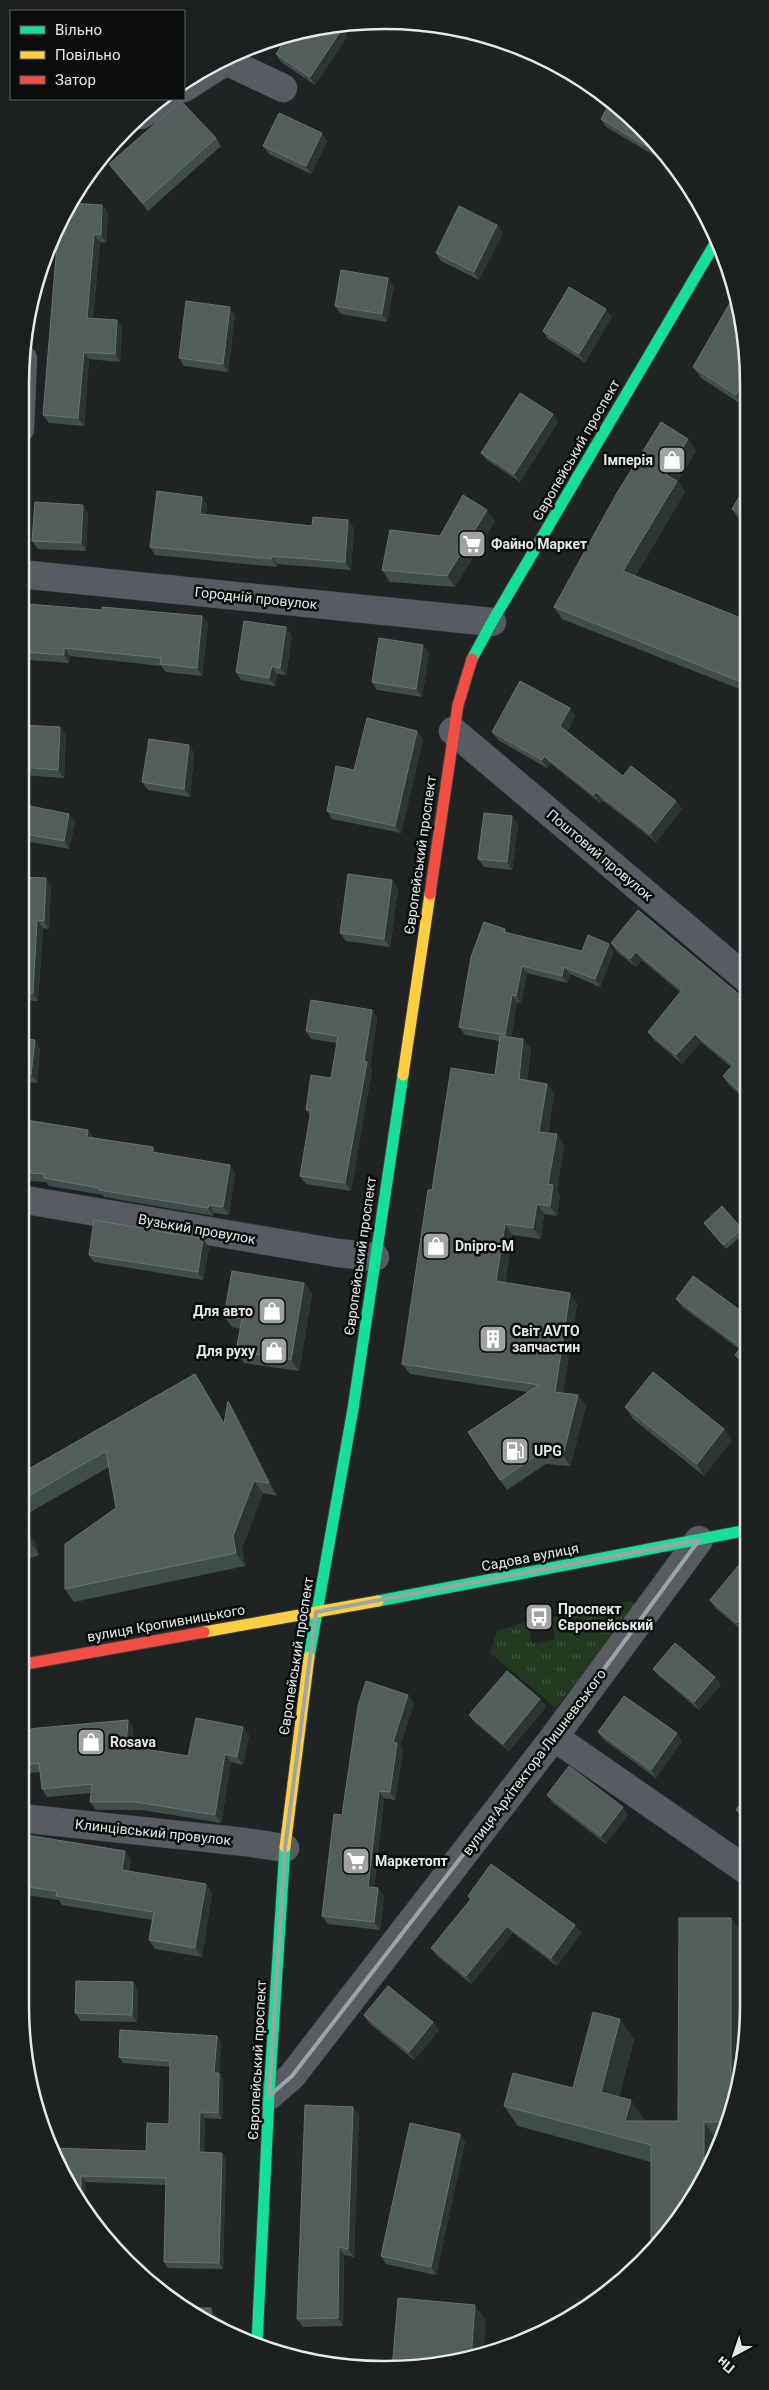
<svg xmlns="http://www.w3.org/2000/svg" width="769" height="2390" viewBox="0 0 769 2390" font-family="Roboto,sans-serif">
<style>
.grass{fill:url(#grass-tufts)}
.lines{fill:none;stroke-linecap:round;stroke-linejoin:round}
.street-casing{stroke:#3c3e3e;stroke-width:29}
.fast-casing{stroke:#3c3e3e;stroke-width:13}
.slow-casing{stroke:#3c3e3e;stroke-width:13}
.jam-casing{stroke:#3c3e3e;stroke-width:13}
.street{stroke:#565c61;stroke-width:28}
.fast{stroke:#16e098;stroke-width:11}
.slow{stroke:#ffcf43;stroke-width:11}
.jam{stroke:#f24e42;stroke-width:11}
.wall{fill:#3f4e4b}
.shaded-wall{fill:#2b3634}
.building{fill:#515e5c;stroke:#687472}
.marked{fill:none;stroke:#a0a3a3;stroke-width:4;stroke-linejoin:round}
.labels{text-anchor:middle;stroke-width:5;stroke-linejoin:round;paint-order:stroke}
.street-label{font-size:14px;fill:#e5e8e8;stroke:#0b0d0d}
.poi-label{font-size:14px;font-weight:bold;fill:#e5e8e8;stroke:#0b0d0d;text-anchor:start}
.rim{fill:none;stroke:#e5e8e8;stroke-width:2.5}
</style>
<defs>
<pattern id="grass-tufts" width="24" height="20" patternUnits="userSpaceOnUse" patternTransform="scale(1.25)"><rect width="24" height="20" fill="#20391f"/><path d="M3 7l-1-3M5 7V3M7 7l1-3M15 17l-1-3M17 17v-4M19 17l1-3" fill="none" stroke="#405640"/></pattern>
</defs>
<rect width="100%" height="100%" fill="#202323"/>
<path class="grass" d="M632,1601L635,1604L633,1609L556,1708L490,1653L497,1631L528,1621L532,1644L555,1639L551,1618Z"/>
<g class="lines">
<defs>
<path id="street" d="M184,88L226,61L283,88
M141,115L166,99
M20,429L23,359
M20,574L492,622
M453,731L747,979
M20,1199L338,1253L375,1257
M554,1737L749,1872
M20,1818L245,1842L285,1848
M269,2096L292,2076L554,1737L699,1540"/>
<path id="fast" d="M472,659L492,622L717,240
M378,1601L748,1530
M309,1657L353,1409L403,1075
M257,2343L269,2096L285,1847"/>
<path id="slow" d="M403,1075L430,894
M204,1632L378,1601
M285,1847L309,1657"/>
<path id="jam" d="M430,894L458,705L472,659
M20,1665L204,1632"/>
</defs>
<use href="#street" class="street-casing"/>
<use href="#fast" class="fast-casing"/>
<use href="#slow" class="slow-casing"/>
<use href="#jam" class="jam-casing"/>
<use href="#street" class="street"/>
<use href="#fast" class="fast"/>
<use href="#slow" class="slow"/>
<use href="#jam" class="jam"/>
</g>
<path class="wall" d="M342,29L347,37L315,85L281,62L276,54Z
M601,119L658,144L667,156L664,161L606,127Z
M216,138L221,146L148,211L115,172L109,164Z
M327,141L311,174L269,154L263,146Z
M70,203L102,205L108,213L106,243L100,242L93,318L122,328L120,362L89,359L84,426L49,423L43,415L58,237L54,232Z
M497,225L503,233L479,280L441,261L436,253Z
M394,286L387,322L341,314L335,306Z
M235,315L228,372L184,366L179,358Z
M612,317L585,362L548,339L543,331Z
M746,337V403L744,406L701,378L693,367Z
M553,414L558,422L520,482L487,460L481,453Z
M688,439L696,451L678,481L685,492L635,576L746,620L747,692L562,619L554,607Z
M746,485V524L740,521L732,509Z
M202,497L207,505L206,515L312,526L354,528L351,570L277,564V567L155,555L150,547Z
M88,513L86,551L38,549L32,541Z
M495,521L455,587L390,582L382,570L440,536Z
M102,610L202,616L208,624L202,676L166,672L161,666L70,656L69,663L29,660L24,652Z
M292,635L286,675L277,674L275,686L241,680L236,672Z
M429,653L422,697L377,690L372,682Z
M575,716L567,732L623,776L676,801L682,809L656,842L602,800L600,803L550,763L547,768L498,740L492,732Z
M20,725L66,735L64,778L20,775Z
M423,739L401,833L332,819L327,811L354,770Z
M189,745L194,753L190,797L148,790L142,782Z
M20,804L69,814L75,822L69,849L20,840Z
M518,824L512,870L484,867L478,859Z
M20,877L51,886L49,929L43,928L38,1001L20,1000Z
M398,888L390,947L346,941L340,933Z
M638,910L747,1001V1112L743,1106L747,1101L729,1085L723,1076L731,1067L701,1042L682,1064L654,1040L648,1032L680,992L642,960L636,967L617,952L611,943Z
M505,929L507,933L582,951H614L600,987L570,974L567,983L527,973L521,1003L517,1002L511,1038L523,1039L531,1049L527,1080L547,1084L554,1094L548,1133L557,1134L564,1145L557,1190L560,1195L557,1216L544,1214L541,1239L512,1235L505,1283L577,1303L563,1393L578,1395L586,1406L570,1466L546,1464L507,1490L500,1480L527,1392L410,1374L402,1364L432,1190L495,1075L499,1041L465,1035L459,1027Z
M372,1010L377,1018L370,1066L372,1069L351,1191L306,1184L300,1176L310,1116L306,1110L331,1078L337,1043L311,1039L306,1031Z
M20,1038L40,1048L37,1083L20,1081Z
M20,1119L88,1130L94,1138L153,1147L157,1153L230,1165L235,1173L229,1215L214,1213V1216L104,1197L103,1195L49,1186L46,1182L20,1180Z
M704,1223L742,1229L745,1233L726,1249Z
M209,1247L203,1280L94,1262L89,1255Z
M304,1283L312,1294L299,1371L244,1363L236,1351L240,1329L232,1327L224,1316Z
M676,1299L748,1316V1369L741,1364L735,1355L739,1349L682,1307Z
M195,1374L203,1386L224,1422L236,1414L277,1496L263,1493L242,1548L245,1566L74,1602L65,1589L116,1508L109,1467L20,1518V1474Z
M625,1407L732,1440L704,1476L633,1419Z
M20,1532L36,1544L39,1555L20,1562Z
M748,1573V1624L743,1631L715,1608L710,1600Z
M653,1669L715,1677L721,1685L699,1710L659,1676Z
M540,1699L546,1707L509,1751L475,1723L469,1715Z
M414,1703L400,1746L403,1751L395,1800L384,1798L374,1888L384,1896L380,1930L328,1924L322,1916L342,1815Z
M128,1720L133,1728L132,1747L188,1756L243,1727L249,1735L243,1765L231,1762L221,1823L142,1810H96L90,1802L91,1793L47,1797L42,1789L40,1772L20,1774V1731Z
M598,1732L682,1741L656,1778L604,1740Z
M749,1792V1824L743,1820L736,1810Z
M547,1795L628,1815L606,1844L553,1803Z
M20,1834L125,1851L131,1860L129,1871L206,1884L212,1893L202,1957L155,1949L149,1940L152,1920L62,1905L59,1900L20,1894Z
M468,1896L575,1925L581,1933L557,1966L513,1933L471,1984L437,1956L431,1948L470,1900Z
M731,1918L745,1938V2045L742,2077L722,2142H718V2151L688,2208L651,2162L518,2126L504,2106L573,2088L620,2019L634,2040L619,2097L645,2120L644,2121H678Z
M138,1990L137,2022L81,2021L75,2013Z
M364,2015L433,2022L439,2030L414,2060L369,2023Z
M217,2036L221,2042L219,2073L223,2079L222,2119L205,2118L204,2152L222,2153L226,2159L223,2269L168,2268L164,2262L166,2185L86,2182L50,2148L146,2151L169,2124L170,2067L123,2063L119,2057Z
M359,2115L354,2257L344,2255L343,2326L303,2327L297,2319Z
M460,2134L465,2142L436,2275L386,2264L381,2256Z"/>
<path class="shaded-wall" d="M342,29L347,37L315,85L310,77Z
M322,133L327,141L311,174L306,166Z
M661,148L667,156L664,161L658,153Z
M102,205L108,213L106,243L101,235Z
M497,225L503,233L479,280L474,272Z
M94,234L100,242L92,326L87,318Z
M388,278L394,286L387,322L382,314Z
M230,307L235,315L228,372L223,364Z
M606,309L612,317L585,362L579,354Z
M117,320L122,328L120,362L115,354Z
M84,352L89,359L84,426L78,418Z
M746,378V403L744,406L736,395Z
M553,414L558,422L520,482L514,474Z
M688,439L696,451L678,481L685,492L631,582L623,571L666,475Z
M202,497L207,505L205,522L200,514Z
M83,505L88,513L86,551L81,543Z
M487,510L495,521L455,587L447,576Z
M348,520L354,528L351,570L345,562Z
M272,556L277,564V567L272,559Z
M202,616L208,624L202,676L197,668Z
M286,627L292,635L286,675L280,668Z
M423,645L429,653L422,697L416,689Z
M64,648L70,656L69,663L64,655Z
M272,666L277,674L275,686L269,678Z
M570,708L575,716L566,734L560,726Z
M60,727L66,735L64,778L58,770Z
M417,731L423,739L401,833L395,826Z
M189,745L194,753L190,797L184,789Z
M544,756L550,763L547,768L542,760Z
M596,792L602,800L600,803L594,795Z
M676,801L682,809L656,842L650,834Z
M69,814L75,822L69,849L64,841Z
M512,816L518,824L512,870L507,862Z
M46,878L51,886L49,929L44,921Z
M392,880L398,888L390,947L384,939Z
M37,920L43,928L38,1001L33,993Z
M609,944L614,951L600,987L595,979Z
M636,952L642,960L636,967L630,959Z
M522,966L527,973L521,1003L516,996Z
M564,967L570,974L567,983L562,976Z
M512,995L517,1002L510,1043L505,1035Z
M372,1010L377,1018L370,1066L372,1069L351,1191L345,1183Z
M695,1034L701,1042L682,1064L676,1055Z
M523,1039L531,1049L526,1090L519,1079Z
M35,1040L40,1048L37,1083L31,1075Z
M547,1084L554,1094L546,1142L539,1132Z
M88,1130L94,1138L87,1137Z
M557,1134L564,1145L557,1190L560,1195L557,1216L550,1206L548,1184Z
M153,1147L158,1155L152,1152Z
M230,1165L235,1173L229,1215L223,1207Z
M537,1204L544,1214L541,1239L533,1228Z
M209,1205L214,1213V1216L208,1208Z
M505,1224L512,1235L503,1292L496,1281Z
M203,1239L209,1247L203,1280L198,1272Z
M304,1283L312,1294L299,1371L291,1360Z
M570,1293L577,1303L562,1402L555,1392Z
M20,1310L24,1316L20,1354Z
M195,1374L203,1386L233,1437L224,1424Z
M578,1395L586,1406L570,1466L563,1455Z
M228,1401L236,1414L277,1496L269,1483Z
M724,1429L732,1440L704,1476L697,1464Z
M254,1481L263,1493L242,1548L245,1566L236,1553L233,1536Z
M27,1531L36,1544L39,1555L30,1542Z
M745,1614L748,1619V1624L743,1631L737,1623Z
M715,1677L721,1685L699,1710L694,1702Z
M408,1695L414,1703L400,1746L403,1751L395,1800L390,1792L393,1742Z
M540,1699L546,1707L509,1751L503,1744Z
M128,1720L133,1728L131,1754L126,1746Z
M243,1727L249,1735L243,1765L237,1757Z
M677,1733L682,1741L656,1778L651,1770Z
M225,1754L231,1762L221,1823L215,1815Z
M379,1791L384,1798L373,1895L368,1887Z
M623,1807L628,1815L606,1844L601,1836Z
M125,1851L131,1860L128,1879L122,1870Z
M206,1884L212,1893L202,1957L195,1948Z
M378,1888L384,1896L380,1930L374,1922Z
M731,1918L745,1938V2045L742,2077L731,2114Z
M575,1925L581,1933L557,1966L551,1958Z
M507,1926L513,1933L471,1984L466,1976Z
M133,1982L138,1990L137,2022L132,2015Z
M620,2019L634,2040L615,2112L601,2092Z
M433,2022L439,2030L414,2060L409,2052Z
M217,2036L221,2042L219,2074L223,2079L222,2119L218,2113L214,2073Z
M631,2100L645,2120L639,2142L625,2121Z
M353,2107L359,2115L354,2257L348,2249Z
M200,2112L205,2118L204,2158L199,2152Z
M704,2122L718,2142V2151L704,2178Z
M460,2134L465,2142L436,2275L431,2267Z
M222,2153L226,2159L223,2269L219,2263Z
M81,2176L86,2182L85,2205L81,2198Z
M339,2247L344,2255L343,2326L338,2318Z
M475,2305L486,2320L483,2356L471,2359Z
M211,2308L217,2316L216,2328L211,2325Z"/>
<path class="building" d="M335,25L342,29L310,77L276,54L289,34L314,27Z
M181,101L216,138L143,203L109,164Z
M609,104L658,144L661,148L658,153L601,119Z
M279,113L322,133L306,166L263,146Z
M70,203L102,205L101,235L94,234L87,318L117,320L115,354L84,352L78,418L43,415L58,232H55Z
M459,206L497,225L474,272L436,253Z
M341,270L388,278L382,314L335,306Z
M569,287L606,309L579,354L543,331Z
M734,296L746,337V378L736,395L693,367Z
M186,301L230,307L223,364L179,358Z
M520,393L553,414L514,474L481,453Z
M661,422L688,439L666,475L677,481L623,571L746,620V684L554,607L617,493Z
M746,485V517L732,509Z
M157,491L202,497L200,514L312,526L313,517L348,520L345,562L272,556V559L150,547Z
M463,495L487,510L447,576L382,570L390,530L440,536Z
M35,502L83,505L81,543L32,541Z
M27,604L102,610V607L202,616L197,668L160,664L161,658L64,648V655L24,652Z
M244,621L286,627L280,668L272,666L269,678L236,672Z
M379,638L423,645L416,689L372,682Z
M520,681L570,708L560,726L623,776L631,766L676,801L650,834L596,792L594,795L544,756L542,760L492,732Z
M367,718L417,731L395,826L327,811L336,766L354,770Z
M20,725L60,727L58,770L20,767Z
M149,739L189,745L184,789L142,782Z
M20,804L69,814L64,841L20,833Z
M484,813L512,816L507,862L478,859Z
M348,874L392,880L384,939L340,933Z
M20,877L46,878L44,921L37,920L33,993L20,992Z
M638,910L747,1001V1098L723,1076L733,1065L695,1034L676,1055L648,1032L682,990L636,952L630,959L611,943Z
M484,922L505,929L504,932L582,951L588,935L609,944L595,979L564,967L562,976L522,966L516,996L512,995L505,1035L459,1027L471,957Z
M311,1000L372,1010L364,1061L367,1062L345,1183L300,1176L311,1110H306L311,1075L331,1078L338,1036L306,1031Z
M500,1036L523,1039L519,1079L547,1084L539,1132L557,1134L548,1184L553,1185L550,1206L537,1204L533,1228L505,1224L496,1281L570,1293L555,1392L578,1395L563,1455L539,1454L500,1480L468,1432L539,1385L402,1364L428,1190H432L451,1068L495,1075Z
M20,1038L35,1040L31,1075L20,1073Z
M747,1100V1109L743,1106Z
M20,1119L88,1130L87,1137L153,1147L152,1152L230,1165L223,1207L209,1205L208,1208L99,1190V1188L44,1178V1174L20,1172Z
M722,1206L742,1229L723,1245L704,1223Z
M94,1220L203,1239L198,1272L89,1255Z
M232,1271L304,1283L291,1360L236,1351L242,1319L224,1316Z
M693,1276L748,1316V1365L735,1355L741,1347L676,1299Z
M653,1372L724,1429L697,1464L625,1407Z
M195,1374L224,1424L228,1401L269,1483L254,1481L233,1536L236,1553L65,1589V1544L116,1508L106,1451L20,1501V1474Z
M27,1531L30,1542L20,1546V1532Z
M739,1565L748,1573V1617L745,1614L737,1623L710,1600Z
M675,1643L715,1677L694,1702L653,1669Z
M507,1671L540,1699L503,1744L469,1715Z
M366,1681L408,1695L393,1742L397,1743L390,1792L379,1791L368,1887L378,1888L374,1922L322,1916L334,1814L342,1815L358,1706Z
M624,1696L677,1733L651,1770L598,1732Z
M196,1718L243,1727L237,1757L225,1754L215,1815L136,1802H90L92,1784L42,1789L39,1763L20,1766V1731L38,1728L128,1720L126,1746L188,1756Z
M569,1766L623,1807L601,1836L547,1795Z
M749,1792V1819L736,1810Z
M20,1834L125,1851L122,1870L206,1884L195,1948L149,1940L154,1912L56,1896L57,1891L20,1886Z
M491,1864L575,1925L551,1958L507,1926L466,1976L431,1948L471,1899L468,1896Z
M679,1918H731V2114L728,2122H704V2178L688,2208L651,2247V2145L504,2106L513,2073L573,2088L593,2012L620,2019L601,2092L631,2100L625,2121H678Z
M76,1981L133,1982L132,2015L75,2013Z
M388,1986L433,2022L409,2052L364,2015Z
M120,2030L217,2036L214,2073H219L218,2113L200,2112L199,2152L222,2153L219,2263L164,2262L166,2178L81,2176V2198L50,2148L146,2151L147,2123L169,2124L170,2061L119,2057Z
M305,2105L353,2107L348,2249L339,2247L338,2318L297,2319Z
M410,2123L460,2134L431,2267L381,2256Z
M398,2298L475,2305L471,2359L409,2369H392Z
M184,2308H211V2325Z"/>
<path class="marked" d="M699,1540L554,1737L292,2076L269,2096L285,1848L316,1612Z"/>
<defs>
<symbol id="shop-square" viewBox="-11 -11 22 22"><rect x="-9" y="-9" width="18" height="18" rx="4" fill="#a0a3a3" stroke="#0b0d0d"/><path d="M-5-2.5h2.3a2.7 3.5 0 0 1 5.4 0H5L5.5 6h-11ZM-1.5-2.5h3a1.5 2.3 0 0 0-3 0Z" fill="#fff"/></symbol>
<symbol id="supermarket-square" viewBox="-11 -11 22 22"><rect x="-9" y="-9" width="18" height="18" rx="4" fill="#a0a3a3" stroke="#0b0d0d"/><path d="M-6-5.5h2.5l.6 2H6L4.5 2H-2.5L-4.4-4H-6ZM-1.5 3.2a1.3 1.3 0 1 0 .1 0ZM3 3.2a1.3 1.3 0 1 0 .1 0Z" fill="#fff"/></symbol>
<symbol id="building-square" viewBox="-11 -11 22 22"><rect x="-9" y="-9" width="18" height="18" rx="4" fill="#a0a3a3" stroke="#0b0d0d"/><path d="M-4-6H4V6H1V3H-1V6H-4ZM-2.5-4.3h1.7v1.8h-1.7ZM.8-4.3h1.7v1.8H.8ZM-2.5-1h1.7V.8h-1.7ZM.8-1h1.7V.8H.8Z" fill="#fff"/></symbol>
<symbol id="fuel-square" viewBox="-11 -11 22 22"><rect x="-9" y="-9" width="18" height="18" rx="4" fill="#a0a3a3" stroke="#0b0d0d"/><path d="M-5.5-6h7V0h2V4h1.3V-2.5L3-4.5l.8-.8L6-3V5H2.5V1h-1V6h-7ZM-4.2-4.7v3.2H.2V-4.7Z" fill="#fff"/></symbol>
<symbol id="bus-square" viewBox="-11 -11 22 22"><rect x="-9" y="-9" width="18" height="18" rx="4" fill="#a0a3a3" stroke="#0b0d0d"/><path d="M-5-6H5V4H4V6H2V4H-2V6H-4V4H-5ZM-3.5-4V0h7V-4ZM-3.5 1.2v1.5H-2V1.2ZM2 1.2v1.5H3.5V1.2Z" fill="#fff"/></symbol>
</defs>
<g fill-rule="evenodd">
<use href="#shop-square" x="656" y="444" width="32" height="32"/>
<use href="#supermarket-square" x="456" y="528" width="32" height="32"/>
<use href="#shop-square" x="420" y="1230" width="32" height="32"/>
<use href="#shop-square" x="256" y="1295" width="32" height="32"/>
<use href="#building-square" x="477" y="1323" width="32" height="32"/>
<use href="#shop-square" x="258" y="1335" width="32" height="32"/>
<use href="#fuel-square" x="499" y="1435" width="32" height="32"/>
<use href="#bus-square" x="523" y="1601" width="32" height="32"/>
<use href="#shop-square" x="75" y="1726" width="32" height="32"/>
<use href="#supermarket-square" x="340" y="1845" width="32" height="32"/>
</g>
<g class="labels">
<g class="street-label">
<text transform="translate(576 450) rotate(-60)" y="5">Європейський проспект</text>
<text transform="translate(256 598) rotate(6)" y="5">Городній провулок</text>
<text transform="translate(420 855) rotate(-82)" y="5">Європейський проспект</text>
<text transform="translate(600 855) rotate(40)" y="5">Поштовий провулок</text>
<text transform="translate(197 1229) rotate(10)" y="5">Вузький провулок</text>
<text transform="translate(360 1256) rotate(-82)" y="5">Європейський проспект</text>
<text transform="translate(530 1557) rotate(-11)" y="5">Садова вулиця</text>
<text transform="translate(166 1623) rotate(-10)" y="5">вулиця Кропивницького</text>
<text transform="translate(296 1656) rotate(-81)" y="5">Європейський проспект</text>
<text transform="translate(534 1762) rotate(-53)" y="5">вулиця Архітектора Лишневського</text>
<text transform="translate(153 1832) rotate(6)" y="5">Клинцівський провулок</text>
<text transform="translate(257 2060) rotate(-87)" y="5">Європейський проспект</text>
</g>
<g class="poi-label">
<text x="653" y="465" text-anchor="end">Імперія</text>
<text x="491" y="549">Файно Маркет</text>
<text x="455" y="1251">Dnipro-M</text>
<text x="253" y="1316" text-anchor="end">Для авто</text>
<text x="512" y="1336">Світ AVTO<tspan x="512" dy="16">запчастин</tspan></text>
<text x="255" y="1356" text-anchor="end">Для руху</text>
<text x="534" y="1456">UPG</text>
<text x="558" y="1614">Проспект<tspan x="558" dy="16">Європейський</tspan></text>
<text x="110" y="1747">Rosava</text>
<text x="375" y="1866">Маркетопт</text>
</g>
</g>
<path d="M0 0H769V2390H0ZM384 29H385A355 355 0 0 1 740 384V2006A355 355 0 0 1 385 2361H384A355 355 0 0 1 29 2006V384A355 355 0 0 1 384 29Z" fill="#1c1f1f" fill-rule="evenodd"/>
<path class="rim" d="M384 29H385A355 355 0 0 1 740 384V2006A355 355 0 0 1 385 2361H384A355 355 0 0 1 29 2006V384A355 355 0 0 1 384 29Z"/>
<rect x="10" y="10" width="175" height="90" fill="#0b0d0d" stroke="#626565"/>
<rect x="20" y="26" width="25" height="8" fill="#16e098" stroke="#626565"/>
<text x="55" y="35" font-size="15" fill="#e5e8e8">Вільно</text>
<rect x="20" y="51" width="25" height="8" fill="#ffcf43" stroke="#626565"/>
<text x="55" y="60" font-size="15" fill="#e5e8e8">Повільно</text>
<rect x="20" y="76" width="25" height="8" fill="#f24e42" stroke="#626565"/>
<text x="55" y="85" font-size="15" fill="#e5e8e8">Затор</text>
<g transform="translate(734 2355) rotate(220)" stroke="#0b0d0d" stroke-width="4" paint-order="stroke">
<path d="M0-4L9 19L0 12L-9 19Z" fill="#e5e8e8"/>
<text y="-8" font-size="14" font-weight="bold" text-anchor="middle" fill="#e5e8e8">Пн</text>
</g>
</svg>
